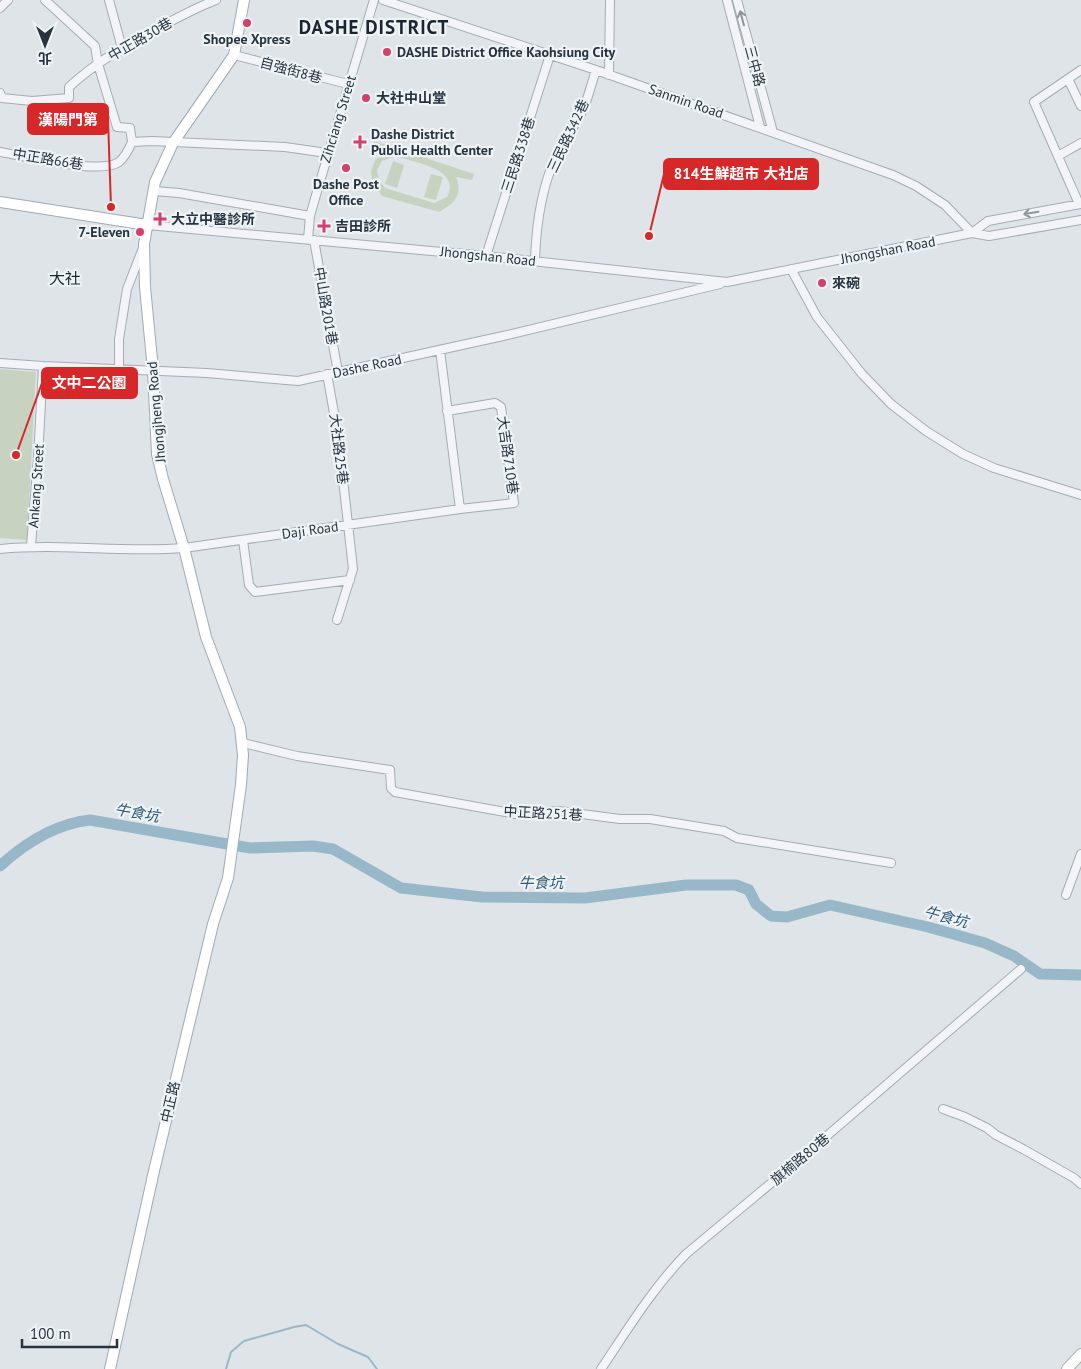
<svg xmlns="http://www.w3.org/2000/svg" width="1081" height="1369" viewBox="0 0 1081 1369" font-family="'PT Sans','Noto Sans TC',sans-serif">
<style>
.green{fill:#c7d3c0;fill-rule:evenodd}
.lines{fill:none;stroke-linecap:round;stroke-linejoin:round}
.stream{stroke:#98b8ca;stroke-width:2}
.river{stroke:#98b8ca;stroke-width:11}
.minor-casing{stroke:#a4acb3;stroke-width:10}
.major-casing{stroke:#9eaab5;stroke-width:12}
.minor{stroke:#f2f4f7;stroke-width:8}
.major{stroke:#fff;stroke-width:10}
.oneway{stroke:#8c949c}
.poi-dot{fill:#d2406b;stroke:#eef3f6;stroke-width:2}
.labels{text-anchor:middle;stroke-width:4.5;stroke-linejoin:round;paint-order:stroke}
.street-label{font-size:14px;fill:#273440;stroke:#eef3f6}
.poi-label{font-size:14px;font-weight:bold;fill:#273440;stroke:#eef3f6;text-anchor:start}
.water-label{font-size:15px;font-style:italic;fill:#305975;stroke:#eef3f6}
.quarter-label{font-size:16px;fill:#1a2531;stroke:#eef3f6}
.district-label{font-size:19px;font-weight:bold;letter-spacing:1px;fill:#1a2531;stroke:#eef3f6}
.leader{fill:none;stroke:#d62828;stroke-width:2}
.callout-dot{fill:#d62828;stroke:#eef3f6;stroke-width:2}
.callout{fill:#d62828;stroke:#d62828;stroke-width:2}
.callout-label{font-size:15px;text-anchor:middle;font-weight:bold;fill:#fff}
</style>
<rect width="100%" height="100%" fill="#dfe4e9"/>
<path class="green" d="M374,141L474,174L472,180L456,177C463,195 455,203 439,212L382,196L372,180L371,171L375,160L385,153L371,148ZM395,156C414,163 462,168 447,197L434,203L385,188L379,180L377,170L382,161Z
M393,161L404,165L397,188L385,184Z
M431,174L443,177L436,200L424,197Z
M0,369L36,372L27,540L0,538Z"/>
<g class="lines">
<path class="stream" d="M226,1369L231,1352L244,1341L294,1327L306,1325L338,1344L368,1357L377,1369"/>
<path class="river" d="M0,866C25,843 55,824 90,820L250,848L313,846L333,849L401,888L482,897L585,898L686,885H736L749,890L756,904L771,916L787,917L830,905L928,927L985,943L1014,956L1040,974L1081,975"/>
<defs>
<path id="minor" d="M45,0L95,46L98,64L117,127L130,128L132,142
M109,0L122,48
M383,0L596,70L893,175L916,186L945,205L972,233
M727,0L760,127
M737,0L773,132
M0,8L8,0
M234,55L348,84
M609,75L610,0
M1068,79L1081,106
M0,93L2,98L32,101L69,98V87C96,62 128,44 160,27C179,17 197,7 216,0
M0,152C23,156 102,175 119,162C125,157 129,149 132,142L152,141L285,147L327,153
M1058,156L1081,143
M154,191L179,193L310,216
M1079,204L1034,102L1081,70
M147,225L486,256L727,282L972,233L989,236L1081,220
M972,233L988,221L1081,204
M308,239L310,216L316,195L374,0
M314,240L338,372
M486,256L550,55
M535,261C536,225 541,189 556,156C564,139 577,124 584,107C589,95 592,82 596,70
M791,269L817,317L862,374L891,404L926,431L963,454L994,468L1081,495
M0,363L43,366L207,373L298,381L503,336L720,284
M119,370V339L127,289L143,248
M327,374L338,435L353,569L337,620
M447,411L495,403L501,407L514,503L460,509
M243,540L249,585L255,592L350,580
M31,546L38,458L43,366
M0,549C61,543 122,553 184,548L460,509L440,350
M243,743L297,756L390,770L391,788L395,792L516,814L559,811L620,819H650L724,831L737,838L891,863
M1066,895L1081,854
M943,1109L965,1117L987,1128L996,1135L1023,1149L1074,1178L1081,1184
M601,1369C628,1329 652,1289 686,1254L800,1159L1021,969"/>
<path id="major" d="M0,202L147,225
M110,1369L154,1171L213,924L228,878L241,785L243,755L240,727L206,637L184,548L163,479L157,454L153,370L145,287L144,244L155,182L173,143L234,55L244,0
M1067,1369L1081,1354"/>
</defs>
<use href="#minor" class="minor-casing"/>
<use href="#major" class="major-casing"/>
<use href="#minor" class="minor"/>
<use href="#major" class="major"/>
</g>
<defs><path id="oneway-shaft" d="M-6 0H5M1.5-3L5.5 0L1.5 3" fill="none" stroke-width="1.6" stroke-linecap="round" stroke-linejoin="round" transform="scale(1.25)"/></defs>
<g class="oneway">
<use href="#oneway-shaft" transform="translate(742 18) rotate(-105)"/>
<use href="#oneway-shaft" transform="translate(1031 213) rotate(170)"/>
</g>
<g class="poi-dot">
<circle cx="247" cy="23" r="5"/>
<circle cx="387" cy="52" r="5"/>
<circle cx="366" cy="98" r="5"/>
<path d="M357.5 134.5h5v5h5v5h-5v5h-5v-5h-5v-5h5z"/>
<circle cx="346" cy="168" r="5"/>
<path d="M157.5 211.5h5v5h5v5h-5v5h-5v-5h-5v-5h5z"/>
<path d="M321.5 218.5h5v5h5v5h-5v5h-5v-5h-5v-5h5z"/>
<circle cx="140" cy="232" r="5"/>
<circle cx="822" cy="283" r="5"/>
</g>
<g class="labels">
<g class="street-label">
<text transform="translate(140 39) rotate(-30)" y="5">中正路30巷</text>
<text transform="translate(755 66) rotate(75)" y="5">三中路</text>
<text transform="translate(291 70) rotate(15)" y="5">自強街8巷</text>
<text transform="translate(686 101) rotate(19)" y="5">Sanmin Road</text>
<text transform="translate(338 119) rotate(-73)" y="5">Zihciang Street</text>
<text transform="translate(568 136) rotate(-65)" y="5">三民路342巷</text>
<text transform="translate(518 155) rotate(-72)" y="5">三民路338巷</text>
<text transform="translate(48 159) rotate(9)" y="5">中正路66巷</text>
<text transform="translate(888 250) rotate(-11)" y="5">Jhongshan Road</text>
<text transform="translate(488 256) rotate(6)" y="5">Jhongshan Road</text>
<text transform="translate(326 306) rotate(80)" y="5">中山路201巷</text>
<text transform="translate(367 366) rotate(-12)" y="5">Dashe Road</text>
<text transform="translate(156 412) rotate(-95)" y="5">Jhongjheng Road</text>
<text transform="translate(339 449) rotate(83)" y="5">大社路25巷</text>
<text transform="translate(508 455) rotate(82)" y="5">大吉路710巷</text>
<text transform="translate(36 486) rotate(-86)" y="5">Ankang Street</text>
<text transform="translate(310 530) rotate(-8)" y="5">Daji Road</text>
<text transform="translate(543 813) rotate(3)" y="5">中正路251巷</text>
<text transform="translate(170 1102) rotate(-77)" y="5">中正路</text>
<text transform="translate(800 1159) rotate(-40)" y="5">旗楠路80巷</text>
</g>
<g class="poi-label">
<text x="247" y="44" text-anchor="middle">Shopee Xpress</text>
<text x="397" y="57">DASHE District Office Kaohsiung City</text>
<text x="376" y="103">大社中山堂</text>
<text x="371" y="139">Dashe District<tspan x="371" dy="16">Public Health Center</tspan></text>
<text x="346" y="189" text-anchor="middle">Dashe Post<tspan x="346" dy="16">Office</tspan></text>
<text x="171" y="224">大立中醫診所</text>
<text x="335" y="231">吉田診所</text>
<text x="130" y="237" text-anchor="end">7-Eleven</text>
<text x="832" y="288">來碗</text>
</g>
<g class="water-label">
<text transform="translate(137 813) rotate(10)" y="5">牛食坑</text>
<text x="541" y="888">牛食坑</text>
<text transform="translate(946 917) rotate(15)" y="5">牛食坑</text>
</g>
<g class="quarter-label">
<text x="65" y="284">大社</text>
</g>
<g class="district-label">
<text x="374" y="34">DASHE DISTRICT</text>
</g>
</g>
<path class="leader" d="M111 207L108 119M649 236L664 174M16 455L42 383"/>
<g class="callout-dot">
<circle cx="111" cy="207" r="5"/>
<circle cx="649" cy="236" r="5"/>
<circle cx="16" cy="455" r="5"/>
</g>
<g class="callout">
<rect x="28" y="104" width="80" height="30" rx="5"/>
<rect x="664" y="159" width="154" height="30" rx="5"/>
<rect x="42" y="368" width="95" height="30" rx="5"/>
</g>
<g class="callout-label">
<text x="68" y="125">漢陽門第</text>
<text x="741" y="179">814生鮮超市 大社店</text>
<text x="89" y="388">文中二公園</text>
</g>
<g transform="translate(45 45) rotate(180)" stroke="#eef3f6" stroke-width="4" paint-order="stroke">
<path d="M0-4L9 19L0 12L-9 19Z" fill="#273440"/>
<text y="-8" font-size="14" font-weight="bold" text-anchor="middle" fill="#273440">北</text>
</g>
<path d="M22 1339v8h95v-8" fill="none" stroke="#273440" stroke-width="2.5"/>
<text x="30" y="1339" font-size="15" fill="#273440" stroke="#eef3f6" stroke-width="4" paint-order="stroke">100 m</text>
</svg>
